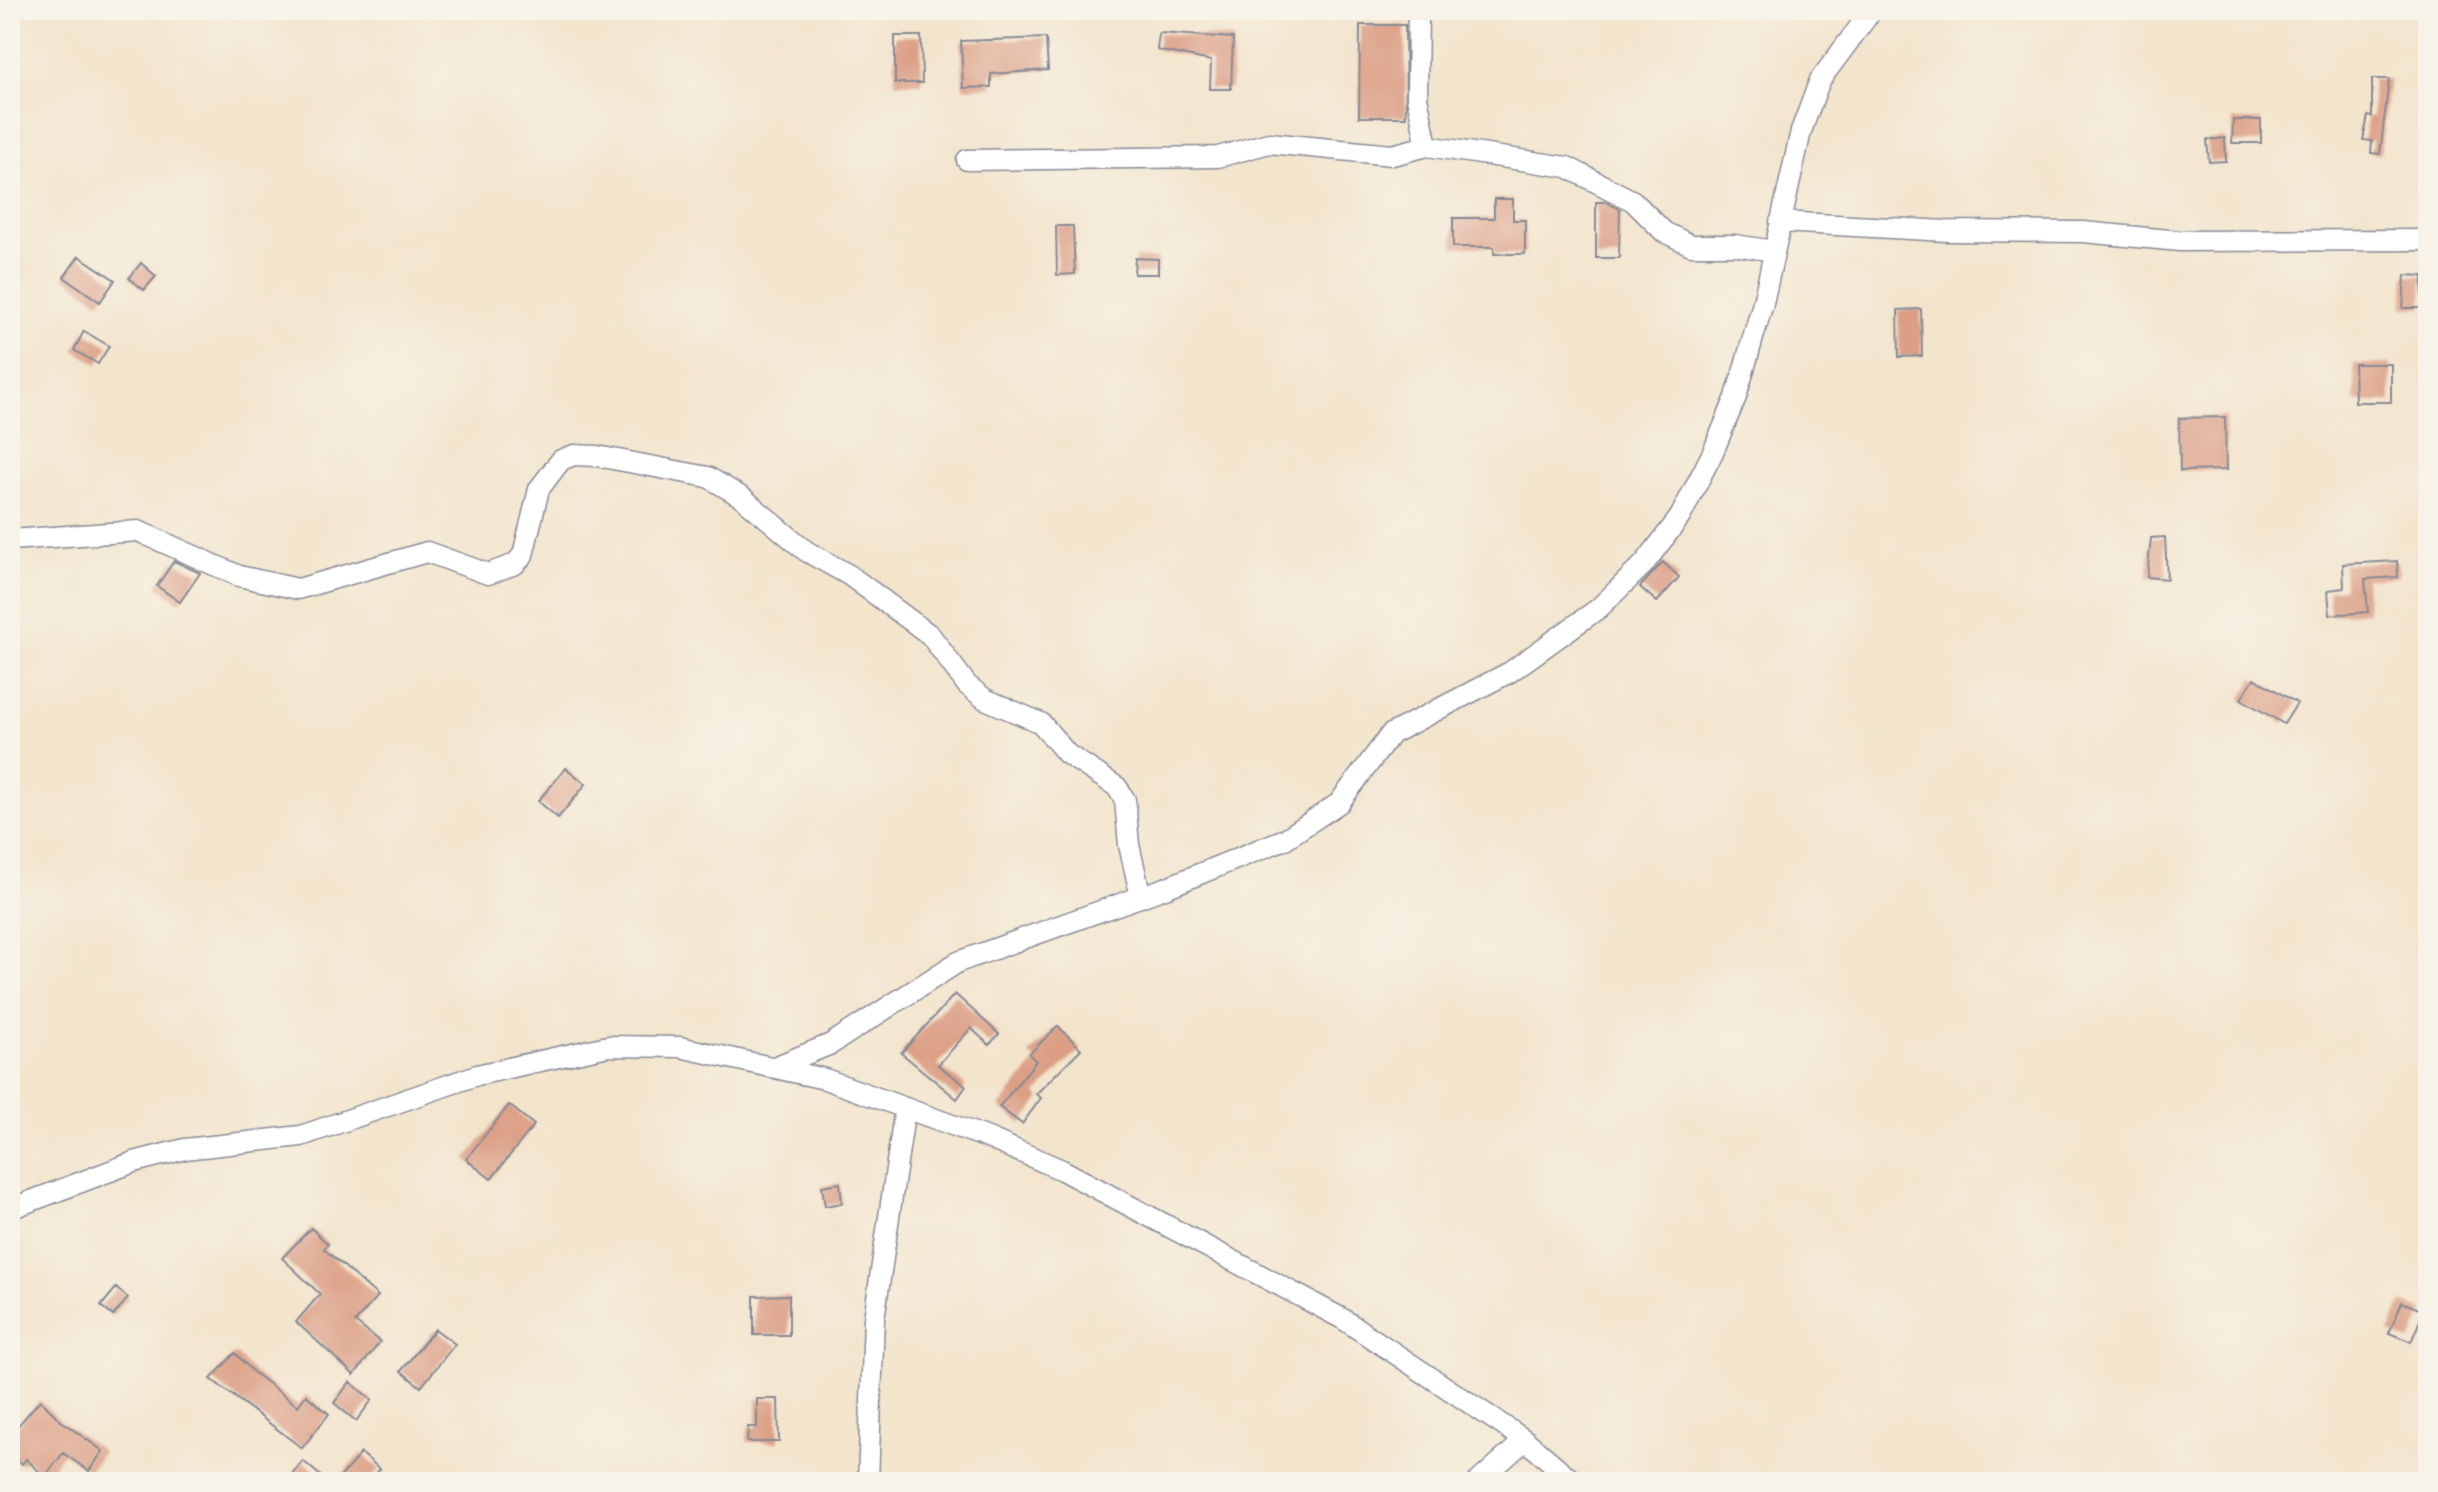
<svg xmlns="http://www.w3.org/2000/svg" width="2438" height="1492" viewBox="0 0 2438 1492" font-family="Itim,sans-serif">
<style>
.building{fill:#dc9f85}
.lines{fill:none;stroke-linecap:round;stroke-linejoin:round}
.street-casing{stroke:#878a95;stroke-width:23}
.street{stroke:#fff;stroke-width:20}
</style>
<rect width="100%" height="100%" fill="#f7f3e8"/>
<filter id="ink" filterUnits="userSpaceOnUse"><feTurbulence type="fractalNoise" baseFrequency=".0125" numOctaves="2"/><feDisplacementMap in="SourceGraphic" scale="16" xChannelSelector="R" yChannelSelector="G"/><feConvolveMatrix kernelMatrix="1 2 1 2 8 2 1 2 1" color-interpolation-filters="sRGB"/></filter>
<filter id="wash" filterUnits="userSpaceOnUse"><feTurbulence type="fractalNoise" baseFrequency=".006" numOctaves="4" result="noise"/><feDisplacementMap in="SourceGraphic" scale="32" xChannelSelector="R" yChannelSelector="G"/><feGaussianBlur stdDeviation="1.8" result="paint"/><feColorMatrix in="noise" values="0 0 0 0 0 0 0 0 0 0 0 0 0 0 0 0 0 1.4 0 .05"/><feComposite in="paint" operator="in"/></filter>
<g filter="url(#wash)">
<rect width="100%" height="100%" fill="#f3e4cc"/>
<g id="blocks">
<path class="building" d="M1360,25H1405L1406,117H1359Z
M1159,33L1233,38L1231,89H1210L1211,61L1157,50Z
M895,36H921L922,83H895Z
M1046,38L1048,70L991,74V87L963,88L961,41Z
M2372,79H2389L2380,154L2371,153L2372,141L2363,140L2368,116L2372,117Z
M2233,120H2261V143H2232Z
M2225,138L2226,161L2209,162L2207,140Z
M1494,199H1513V220H1525V254H1494V247H1453V218H1494Z
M1596,202H1606L1620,209L1619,258H1596Z
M1056,226H1073L1075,274L1057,275Z
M79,256L115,280L100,302L64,277Z
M1135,258L1158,259V274H1134Z
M141,263L156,276L144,290L129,278Z
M2405,275L2423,276L2422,308H2403Z
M1921,309L1922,356L1899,357L1898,310Z
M84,331L109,346L98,364L74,350Z
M2354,364H2391V402H2355Z
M2225,417L2226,470L2180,471L2179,418Z
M2165,537L2167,579L2147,577L2151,538Z
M174,561L200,573L180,602L157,586Z
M2397,561L2398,577L2365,579L2368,612L2330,615L2328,590L2344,588L2343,564Z
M1663,562L1679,577L1657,602L1640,587Z
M2254,678L2297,703L2284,724L2241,699Z
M566,768L586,784L558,818L538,801Z
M955,994L999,1034L989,1045L971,1028L938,1065L966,1086L957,1099L901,1053Z
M1058,1026L1081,1049L1036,1094L1041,1098L1022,1124L999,1107L1036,1061L1029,1054Z
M509,1105L534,1125L491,1179L466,1159Z
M840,1183L842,1203L825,1206L822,1186Z
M311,1228L328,1244L324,1249L378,1296L355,1322L380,1342L354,1375L296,1322L320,1294L282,1258Z
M116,1288L128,1298L113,1316L101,1306Z
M789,1295V1335H754V1296Z
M2402,1302L2424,1311L2411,1342L2389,1333Z
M435,1329L455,1344L421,1387L401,1371Z
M235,1353L253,1372L298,1406L306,1395L329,1414L302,1448L211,1379Z
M350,1382L372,1400L356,1421L334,1403Z
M757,1399H778L779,1442H747L748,1427H757Z
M40,1400L61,1421L103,1451L89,1471L63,1453L45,1477L26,1459L22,1464L10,1456V1435Z
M361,1453L380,1469L369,1482H336Z
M303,1461L328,1482H304L293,1473Z"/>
</g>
</g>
<g filter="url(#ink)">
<use href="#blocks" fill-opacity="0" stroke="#878a95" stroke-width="2"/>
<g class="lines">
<defs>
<path id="street" d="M1418,10L1417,97L1427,146
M967,160L1218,157L1269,143L1392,155L1427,146L1567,167L1633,201L1664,232L1691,245H1735L1774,251
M1780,222L1947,231L2083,232L2180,241L2428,240
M10,540L138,531L239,576L298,589L427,552L488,574L515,564L523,555L539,489L561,460L574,455L597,456L708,477L743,498L806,551L849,575L930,635L967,685L985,699L1041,723L1067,754L1117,787L1125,800L1129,845L1141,897
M777,1066L831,1044L958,962L1165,888L1285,839L1339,803L1391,734L1510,672L1599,608L1644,564L1680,517L1713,452L1736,397L1763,303L1801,131L1820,80L1872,10
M10,1209L134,1162L185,1149L301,1136L477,1075L608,1046L680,1047L825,1079L988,1138L1062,1170L1343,1319L1525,1440L1574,1482
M868,1482L874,1319L905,1108
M1478,1482L1525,1440"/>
</defs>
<use href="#street" class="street-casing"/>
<use href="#street" class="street"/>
</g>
</g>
<rect width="2438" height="1492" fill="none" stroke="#f7f3e8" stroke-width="40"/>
</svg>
